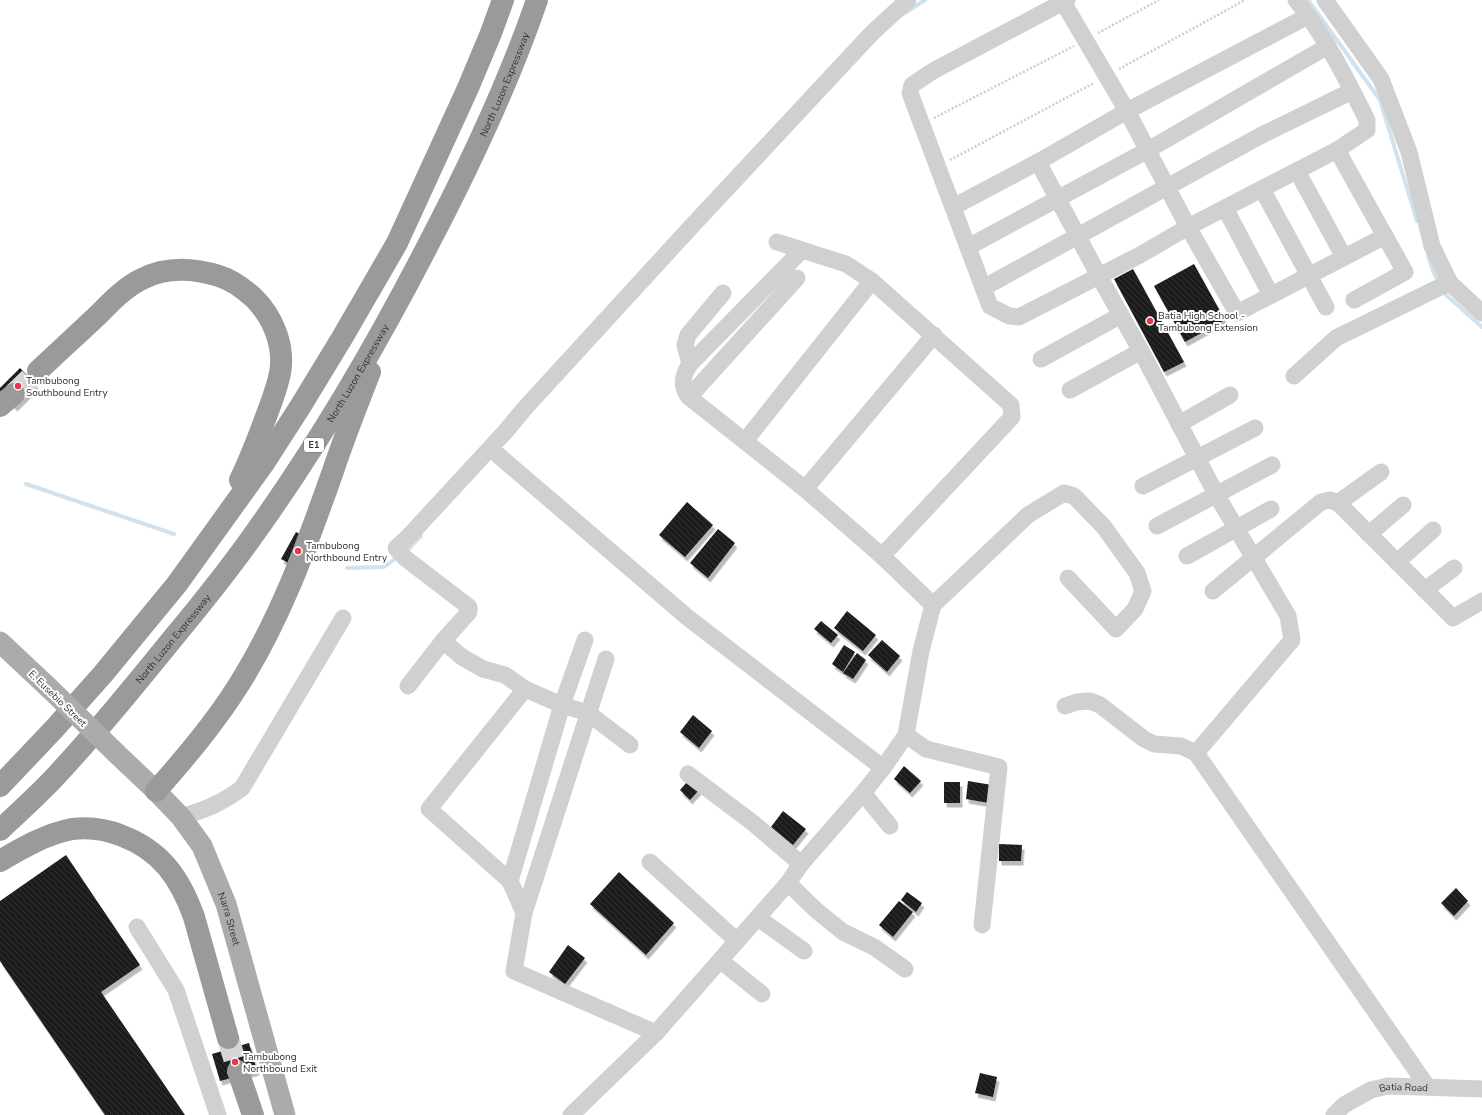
<svg xmlns="http://www.w3.org/2000/svg" width="1482" height="1115" viewBox="0 0 1482 1115" font-family="'Nunito Sans',sans-serif">
<style>
.lines{fill:none;stroke-linecap:round;stroke-linejoin:round}
.stream{stroke:#cfe2ee;stroke-width:4}
.building{fill:url(#building-back-hatch);filter:url(#shadow)}
.highway-tunnel{stroke:#d6d6d6;stroke-width:22;stroke-dasharray:22 11;stroke-linecap:butt}
.path{stroke:#cdcdcd;stroke-width:2.5;stroke-dasharray:2 2;stroke-linecap:butt}
.minor{stroke:#d0d0d0;stroke-width:17}
.major{stroke:#ababab;stroke-width:21}
.highway{stroke:#9a9a9a;stroke-width:22}
.major-bridge{stroke:#ababab;stroke-width:21}
.poi-dot{fill:#e63946;stroke:#fff;stroke-width:1.5}
.labels{text-anchor:middle;stroke-width:4;stroke-linejoin:round;paint-order:stroke}
.shield{fill:#fff;stroke:#707070;stroke-width:1}
.shield-label{font-size:9px;font-weight:bold;fill:#333}
.street-label{font-size:10px;fill:#333;stroke:#fff}
.poi-label{font-size:10px;fill:#333;stroke:#fff;text-anchor:start}
</style>
<defs>
<pattern id="building-back-hatch" width="6" height="6" patternUnits="userSpaceOnUse"><rect width="6" height="6" fill="#1a1a1a"/><path d="M-1 5l2 2M0 0l6 6M5-1l2 2" fill="none" stroke="#333"/></pattern>
<filter id="shadow"><feDropShadow dx="2.5" dy="4.5" stdDeviation="0" flood-color="#0004"/></filter>
</defs>
<rect width="100%" height="100%" fill="#fff"/>
<g class="lines">
<path class="stream" d="M1308,0L1380,100L1417,221
M905,13L925,0
M1428,256L1433,271L1439,283
M1443,290L1445,294L1482,327
M26,484L174,534
M405,553L421,536
M347,568L384,567L399,556"/>
</g>
<path class="building" d="M1194,264L1225,320L1185,342L1154,286Z
M1133,269L1184,362L1164,372L1114,279Z
M20,368L37,385L15,407L0,393V388Z
M687,502L713,525L685,557L659,535Z
M718,529L735,543L708,578L690,563Z
M296,532L316,543L301,570L281,559Z
M847,611L876,635L863,651L834,628Z
M821,621L838,635L831,643L814,629Z
M882,640L900,656L887,672L868,655Z
M844,645L855,652L843,672L832,664Z
M857,653L866,660L853,679L843,673Z
M693,715L712,731L699,748L680,732Z
M904,766L921,781L910,793L894,779Z
M688,781L699,790L690,800L680,790Z
M968,781L992,785L989,803L966,799Z
M944,782H960V803H944Z
M783,811L806,829L793,845L771,827Z
M999,844L1022,845L1021,861H999Z
M66,855L140,965L101,992L185,1115H105L0,961V901Z
M619,872L674,923L646,955L590,904Z
M1456,888L1468,901L1454,916L1441,903Z
M907,892L922,903L916,912L901,900Z
M899,901L913,912L893,937L879,925Z
M568,945L585,958L565,984L549,972Z
M249,1043L257,1071L220,1081L212,1054Z
M980,1073L997,1077L993,1097L975,1093Z"/>
<g class="lines">
<path class="highway-tunnel" d="M14,394L38,371
M228,1038L238,1071"/>
<path class="path" d="M1098,33L1159,0
M1119,69L1245,0
M934,118L1074,46
M950,160L1094,83"/>
<g class="minor">
<path d="M1067,0L933,71L912,85L910,93L990,306L1009,316L1019,317L1140,255L1188,227L1337,150L1367,130V120C1346,78 1325,36 1296,0"/>
<path d="M1325,0L1381,79L1409,152L1432,246L1450,283L1482,313"/>
<path d="M1063,2L1127,111L1188,227L1237,313L1385,236"/>
<path d="M1337,150L1405,272L1354,300"/>
<path d="M1038,162L1099,276L1141,351L1216,494L1288,616L1292,640L1196,753L1427,1086"/>
<path d="M1297,171L1344,257"/>
<path d="M1262,189L1326,307"/>
<path d="M953,207L1038,162L1127,111L1308,16"/>
<path d="M1225,208L1271,295"/>
<path d="M777,242L846,264L872,281"/>
<path d="M968,247L1148,150L1328,46"/>
<path d="M797,278L689,397L805,489L882,556L933,605"/>
<path d="M983,288L1260,136L1352,91"/>
<path d="M1041,359L1121,315"/>
<path d="M690,364L685,345L688,335L723,293"/>
<path d="M1294,376L1336,338L1438,288L1450,283"/>
<path d="M1070,390L1141,351"/>
<path d="M689,397C680,386 682,376 690,364L802,250"/>
<path d="M1179,424L1230,395"/>
<path d="M745,441L872,281L1011,405L1012,417L882,556"/>
<path d="M498,455L687,617L883,768"/>
<path d="M1143,486L1255,428"/>
<path d="M805,489L934,335"/>
<path d="M1338,503L1381,472"/>
<path d="M1157,526L1272,465"/>
<path d="M1369,534L1403,505"/>
<path d="M1187,556L1271,509"/>
<path d="M1397,562L1433,530"/>
<path d="M1425,590L1454,568"/>
<path d="M1213,591L1321,502L1330,500L1338,503L1453,618L1482,601"/>
<path d="M443,641L462,657L483,669L505,675L525,689L562,705L588,713L630,745"/>
<path d="M606,659L524,913L514,971L656,1033"/>
<path d="M408,686L443,641L469,612V607L405,558L396,548L408,537L505,432L525,408L690,228L872,33L908,0"/>
<path d="M1065,706L1077,702L1090,701L1100,705L1144,739L1154,744L1181,746L1196,753"/>
<path d="M906,735L926,749L999,767L982,925"/>
<path d="M688,774L753,823L801,864"/>
<path d="M863,793L890,826"/>
<path d="M181,817C205,810 222,803 242,788L343,618"/>
<path d="M650,862L737,941"/>
<path d="M510,881L429,809L525,689"/>
<path d="M788,883L817,911L843,932L874,947L905,969"/>
<path d="M524,913L510,881L562,705L585,640"/>
<path d="M758,918L804,951"/>
<path d="M137,927L176,990L218,1115"/>
<path d="M721,961L762,994"/>
<path d="M571,1115L656,1033L788,883L801,864L863,793L883,768L906,735L921,651L933,605L1028,515L1064,493L1074,496L1104,527L1137,573L1143,591L1135,609L1116,629L1068,578"/>
<path id="s1" d="M1334,1115L1344,1105L1371,1090L1388,1086L1482,1089"/>
</g>
<g class="major">
<path d="M0,642L49,688"/>
<path id="s2" d="M116,753L156,791L181,817L202,846L226,904L285,1115"/>
</g>
<g class="highway">
<path d="M38,371C58,352 78,334 98,315C111,302 125,287 142,279C167,266 193,268 219,276C232,280 244,289 254,298C273,317 285,346 280,373C277,389 270,406 264,422C257,441 249,461 240,480"/>
<path d="M0,406L14,394"/>
<path d="M0,786L55,728L103,674L177,584L264,463L300,407L342,338L397,243L468,88L491,33L503,0"/>
<path d="M156,791C185,758 214,724 238,686C280,620 307,545 333,471C344,438 357,405 370,372"/>
<path id="s3" d="M0,830C18,813 37,796 54,778C96,733 135,685 174,637C203,602 231,567 257,530C321,440 377,344 427,247C469,167 508,85 537,0"/>
<path d="M0,861C22,848 46,834 72,829C88,827 105,829 120,835C161,850 180,878 194,917L228,1038"/>
<path d="M238,1071L253,1115"/>
</g>
<path class="major-bridge" d="M49,688L116,753"/>
</g>
<g class="poi-dot">
<circle cx="1150" cy="321" r="4"/>
<circle cx="18" cy="386" r="4"/>
<circle cx="298" cy="551" r="4"/>
<circle cx="235" cy="1062" r="4"/>
</g>
<g class="labels">
<rect class="shield" x="304" y="438" width="20" height="14" rx="3"/>
<g class="shield-label">
<text x="314" y="448">E1</text>
</g>
<g class="street-label">
<text dy="4" stroke="none"><textPath href="#s3" startOffset="906">North Luzon Expressway</textPath></text>
<text dy="4" stroke="none"><textPath href="#s3" startOffset="582">North Luzon Expressway</textPath></text>
<text dy="4" stroke="none"><textPath href="#s3" startOffset="258">North Luzon Expressway</textPath></text>
<text transform="translate(58 698) rotate(44)" y="4">E. Eusebio Street</text>
<text dy="4" stroke="none"><textPath href="#s2" startOffset="205">Narra Street</textPath></text>
<text dy="4" stroke="none"><textPath href="#s1" startOffset="78">Batia Road</textPath></text>
</g>
<g class="poi-label">
<text x="1158" y="319">Batia High School -<tspan x="1158" dy="12">Tambubong Extension</tspan></text>
<text x="26" y="384">Tambubong<tspan x="26" dy="12">Southbound Entry</tspan></text>
<text x="306" y="549">Tambubong<tspan x="306" dy="12">Northbound Entry</tspan></text>
<text x="243" y="1060">Tambubong<tspan x="243" dy="12">Northbound Exit</tspan></text>
</g>
</g>
</svg>
